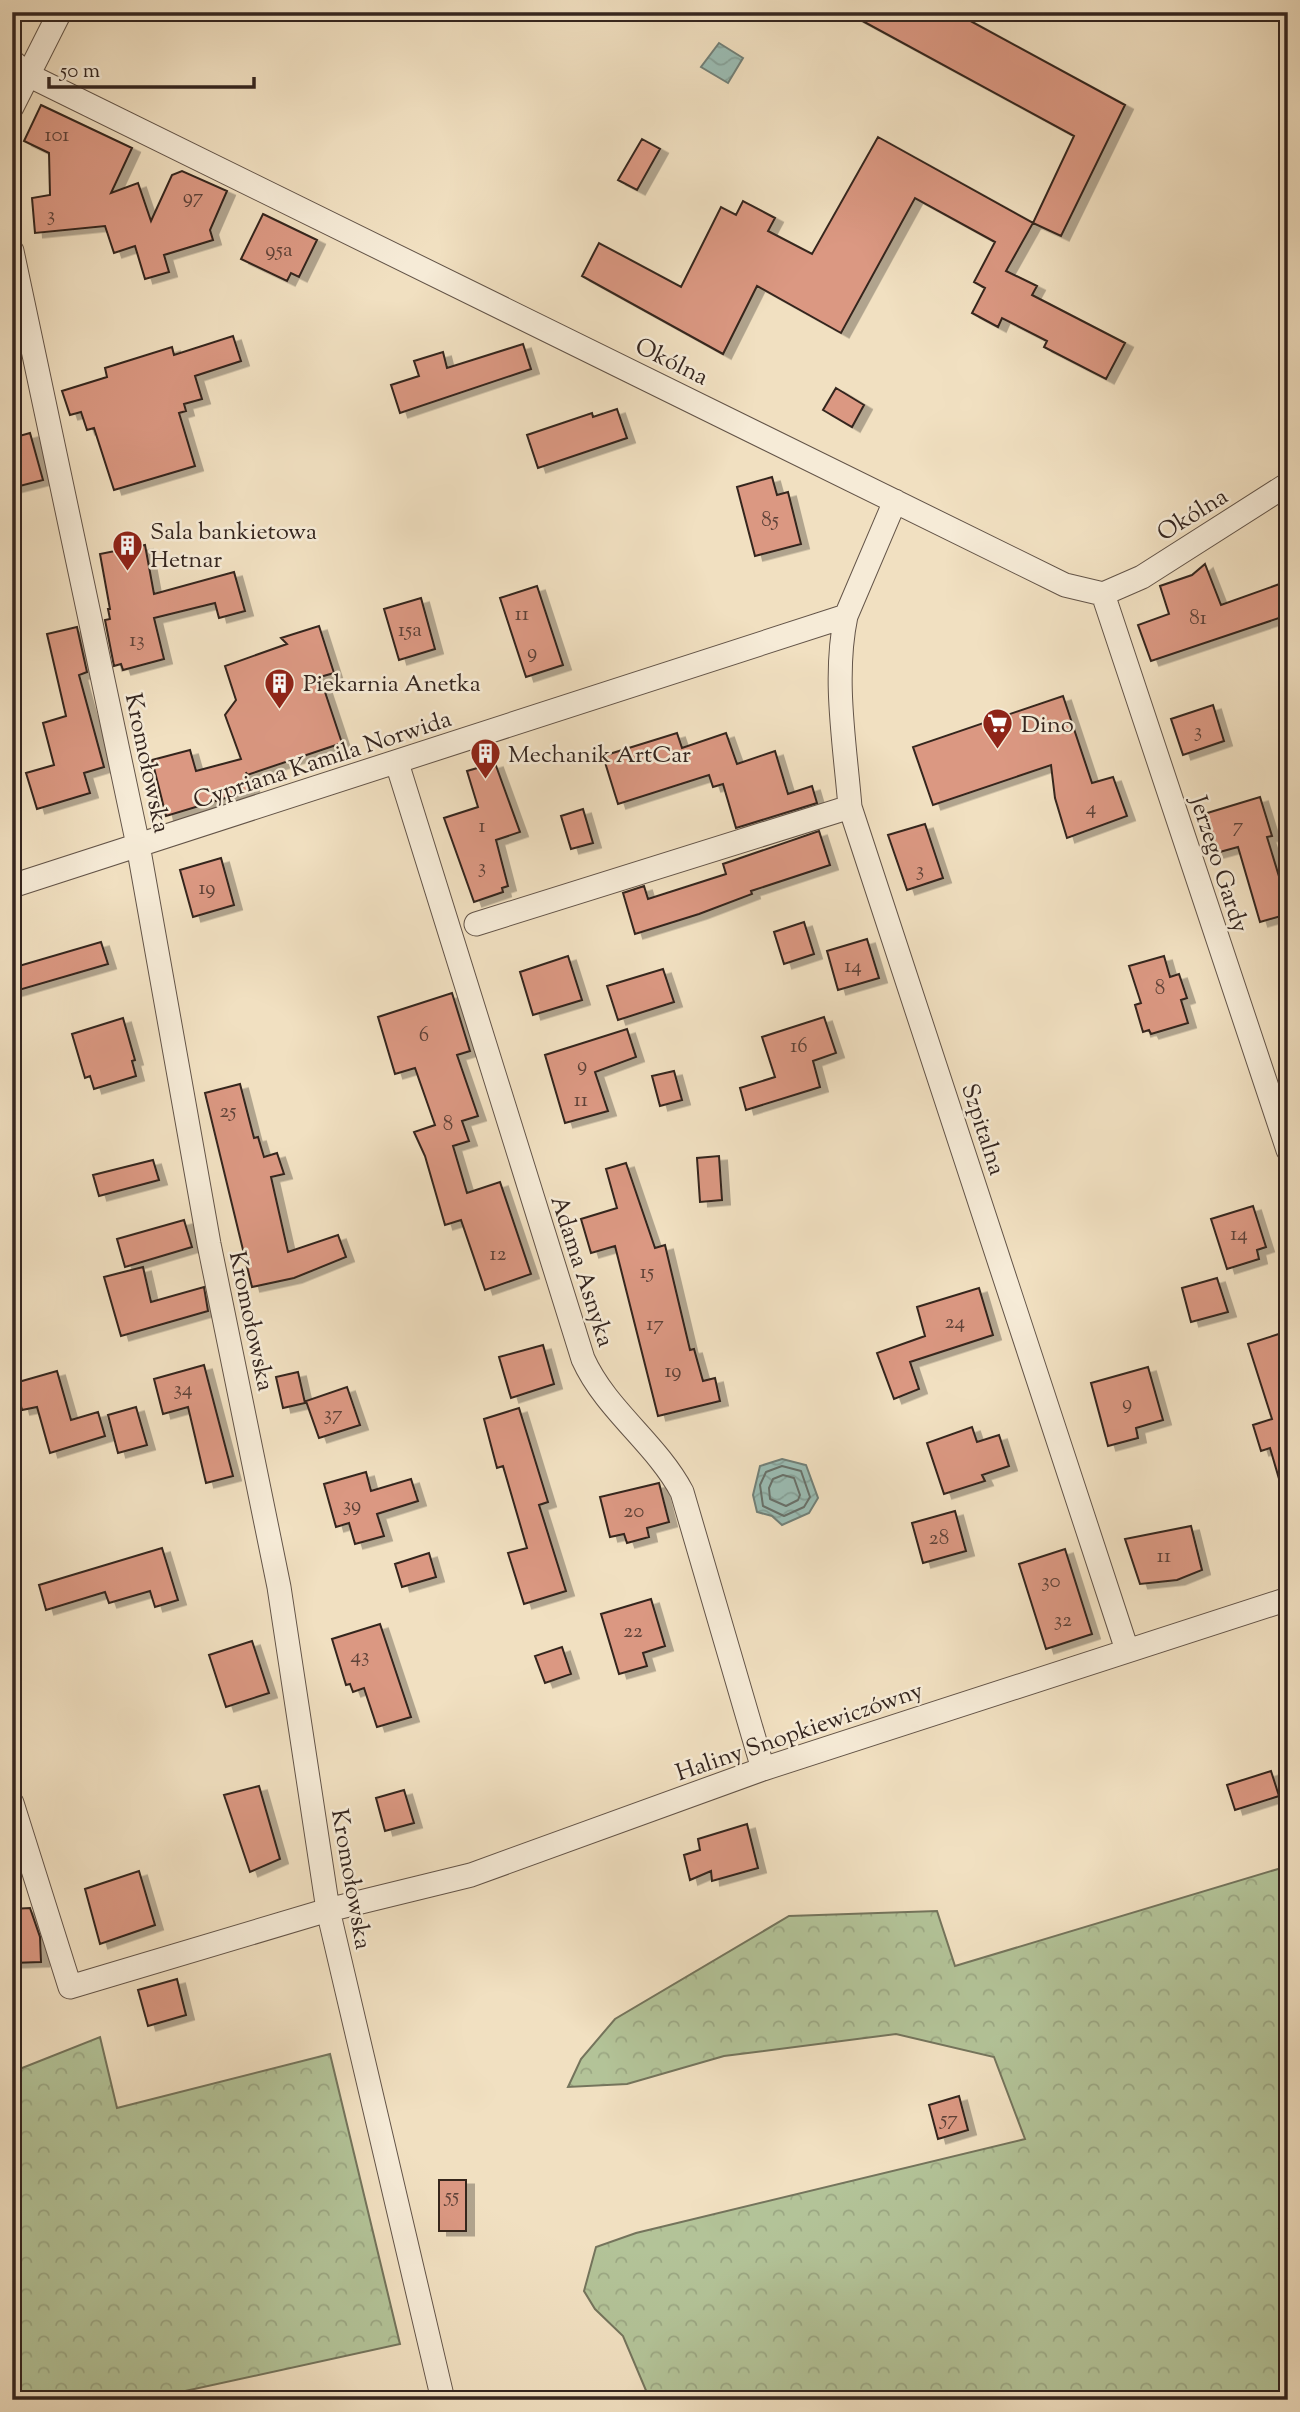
<svg xmlns="http://www.w3.org/2000/svg" width="1300" height="2412" viewBox="0 0 1300 2412" font-family="'Sorts Mill Goudy',serif">
<style>
.forest{fill:url(#forest-crowns);stroke:#74745c;stroke-width:2}
.water{fill:url(#water-waves);stroke:#728078;stroke-width:2}
.lines{fill:none;stroke-linecap:round;stroke-linejoin:round}
.shore{stroke:#68716a;stroke-width:2}
.building{fill:#db9882;stroke:#34251f;stroke-width:2;filter:url(#shadow)}
.minor-casing{stroke:#635448;stroke-width:25}
.minor{stroke:#f6ebd7;stroke-width:23}
.labels{text-anchor:middle;stroke-width:5;stroke-linejoin:round;paint-order:stroke}
.number-label{font-size:21px;fill:#5e4238}
.street-label{font-size:24px;fill:#34251f;stroke:#f6ebd7}
.poi-label{font-size:24px;fill:#34251f;stroke:#f6ebd7;text-anchor:start}
</style>
<defs>
<pattern id="forest-crowns" width="20" height="18" patternUnits="userSpaceOnUse" patternTransform="scale(1.75)"><rect width="20" height="18" fill="#b3c398"/><path d="M2 6a3 3 0 1 1 6 0M12 15a3 3 0 1 1 6 0" fill="none" stroke="#9ba783"/></pattern>
<pattern id="water-waves" width="16" height="10" patternUnits="userSpaceOnUse" patternTransform="scale(1.75)"><rect width="16" height="10" fill="#9bbdb4"/><path d="M0 5q4-4 8 0t8 0" fill="none" stroke="#86a29a"/></pattern>
<filter id="shadow"><feDropShadow dx="8" dy="4.5" stdDeviation="0" flood-color="#0004"/></filter>
</defs>
<rect width="100%" height="100%" fill="#f1e0c1"/>
<filter id="stains"><feTurbulence type="fractalNoise" baseFrequency=".00286" numOctaves="4"/><feColorMatrix values="0 0 0 0 .2 0 0 0 0 .09 0 0 0 0 .02 0 0 0 .5 -.17"/></filter>
<radialGradient id="worn" r=".72"><stop offset=".6" stop-color="#630" stop-opacity="0"/><stop offset="1" stop-color="#630" stop-opacity=".3"/></radialGradient>
<path class="forest" d="M1288,1866V2225L1279,2229L1288,2258V2400H650L623,2336L595,2309L584,2291L596,2247L636,2233L1025,2139L994,2057L896,2034L724,2056L627,2084L568,2087L581,2059L615,2019L789,1916L937,1911L955,1966Z
M100,2037L117,2108L330,2054L400,2344L144,2400H12V2072Z"/>
<path class="water" d="M719,43L743,58L728,83L701,67Z
M782,1459L806,1465L818,1498L809,1513L782,1525L772,1516L757,1512L753,1495L760,1466Z"/>
<g class="lines">
<path class="shore" d="M782,1466L801,1471L810,1497L804,1507L784,1516L763,1506L760,1485L766,1472Z
M783,1475L794,1478L800,1495L798,1500L786,1506L770,1499L769,1488L773,1479Z"/>
</g>
<path class="building" d="M846,12H954L1125,105L1061,236L1033,223L1074,136Z
M41,105L132,148L111,193L138,183L151,221L172,175L182,171L227,191L210,230L213,240L164,255L169,272L145,279L135,246L114,253L105,226L35,233L32,198L50,195L49,153L24,141Z
M878,137L1033,223L1006,271L1037,286L1032,295L1125,343L1106,379L1044,347L1047,341L1002,318L998,327L972,313L985,288L974,282L995,242L915,198L841,333L757,286L723,354L582,276L599,243L681,287L721,207L736,215L743,201L775,218L768,231L812,254Z
M642,139L660,149L637,190L618,180Z
M263,214L317,240L299,277L291,273L287,281L241,259Z
M233,336L241,361L195,376L202,399L184,404L186,411L179,413L195,466L114,490L94,428L87,430L81,412L70,415L62,391L107,377L105,368L172,347L174,355Z
M523,344L531,369L400,413L391,385L419,376L414,361L443,352L447,368Z
M836,388L864,405L852,427L823,410Z
M617,409L627,438L538,468L527,435L592,413L593,417Z
M30,433L43,480L12,488V438Z
M772,477L777,495L788,492L801,544L755,556L737,487Z
M145,545L154,594L234,572L245,611L219,618L215,603L154,618L164,659L123,670L121,664L114,666L105,620L110,619L108,609H110L100,554Z
M1205,564L1221,605L1288,581V615L1151,661L1138,625L1169,614L1160,586L1192,575Z
M537,586L563,665L526,677L500,598Z
M421,598L435,649L399,660L384,609Z
M319,626L334,673L320,677L342,743L247,775L246,772L252,790L166,816L152,760L190,750L196,771L241,759L225,715L236,700L225,666L287,644L281,638Z
M77,627L87,672L79,675L104,767L84,773L90,793L37,809L26,773L54,765L43,723L66,716L47,634Z
M1063,696L1092,783L1113,777L1127,816L1067,838L1055,798L1051,765L933,805L913,747Z
M1213,705L1224,741L1183,755L1171,719Z
M677,733L682,748L726,733L737,764L775,751L788,794L812,786L817,803L736,828L723,784L713,787L709,775L618,804L603,756Z
M495,763L520,832L496,840L508,886L502,888L503,892L474,902L444,818L478,807L467,771Z
M1260,797L1272,836L1267,837L1288,906V914L1260,922L1238,847L1216,853L1204,814Z
M583,809L593,843L571,849L561,816Z
M925,824L943,878L907,890L888,835Z
M819,831L830,865L751,891L752,894L699,914L635,934L623,893L644,886L648,899L726,874L723,864Z
M221,858L234,905L193,917L180,870Z
M804,922L814,954L784,964L774,932Z
M867,939L879,978L838,990L827,951Z
M101,942L108,964L12,992V968Z
M568,956L582,1000L533,1015L520,972Z
M1164,956L1170,977L1179,974L1187,998L1181,1000L1188,1023L1151,1034L1149,1030L1143,1032L1135,1005L1141,1003L1129,966Z
M663,969L674,1002L618,1020L607,986Z
M452,993L470,1051L457,1055L478,1116L462,1121L469,1141L453,1146L467,1193L500,1182L531,1274L485,1290L461,1220L445,1225L425,1156L414,1132L435,1125L415,1068L395,1074L378,1017Z
M824,1017L836,1053L813,1061L820,1087L746,1110L740,1088L775,1077L762,1037Z
M123,1018L135,1060L132,1061L136,1076L94,1089L90,1076L85,1078L72,1034Z
M627,1029L636,1057L595,1072L608,1111L565,1123L545,1055Z
M674,1071L682,1100L660,1106L652,1076Z
M240,1084L254,1138L258,1137L264,1157L277,1153L284,1174L271,1177L288,1252L338,1235L346,1257L294,1278L252,1287L205,1093Z
M719,1156L722,1200L700,1202L697,1158Z
M153,1160L159,1180L99,1196L93,1175Z
M626,1163L655,1248L665,1245L690,1350L694,1349L703,1381L715,1378L720,1401L658,1416L615,1246L591,1253L581,1219L617,1208L606,1169Z
M1253,1206L1266,1247L1257,1250L1259,1259L1227,1269L1211,1219Z
M184,1220L192,1247L125,1267L117,1239Z
M143,1267L151,1302L204,1287L208,1311L121,1336L104,1277Z
M1217,1278L1228,1312L1191,1322L1182,1288Z
M979,1288L993,1335L910,1362L919,1389L894,1399L877,1353L925,1336L917,1307Z
M1288,1331V1488L1282,1489L1270,1448L1261,1451L1253,1425L1272,1419L1248,1344Z
M543,1345L554,1384L511,1398L499,1357Z
M204,1365L233,1476L206,1483L188,1407L163,1414L154,1379Z
M1148,1367L1163,1420L1136,1428L1138,1438L1108,1446L1091,1383Z
M57,1371L71,1420L98,1412L105,1436L50,1453L37,1407L22,1410L15,1383Z
M298,1372L305,1403L283,1408L276,1377Z
M347,1387L360,1425L319,1438L306,1401Z
M136,1407L147,1445L118,1453L108,1415Z
M519,1408L548,1502L539,1505L566,1591L524,1604L508,1553L527,1548L503,1466L497,1468L484,1419Z
M972,1427L977,1442L999,1435L1009,1466L982,1475L985,1481L944,1494L927,1443Z
M366,1472L371,1491L411,1479L418,1501L377,1514L384,1536L355,1544L349,1523L336,1527L324,1484Z
M659,1483L669,1522L647,1528L649,1537L627,1543L624,1534L610,1537L600,1497Z
M955,1511L966,1551L923,1563L912,1523Z
M1191,1526L1202,1570L1177,1580L1140,1584L1125,1539Z
M162,1548L178,1600L155,1607L150,1591L109,1603L105,1592L46,1610L39,1585Z
M1065,1549L1092,1634L1046,1649L1019,1564Z
M429,1553L436,1577L402,1587L395,1564Z
M651,1599L665,1646L643,1653L647,1666L619,1674L601,1614Z
M380,1624L411,1717L377,1727L364,1688L353,1692L350,1684L346,1685L332,1639Z
M252,1641L269,1693L226,1707L209,1655Z
M562,1647L571,1674L545,1683L535,1656Z
M1271,1771L1279,1796L1235,1810L1227,1785Z
M259,1786L280,1859L250,1872L224,1795Z
M404,1790L414,1823L385,1831L376,1798Z
M747,1824L758,1868L712,1881L711,1871L690,1880L684,1855L700,1850L698,1839Z
M139,1871L155,1925L100,1944L85,1889Z
M30,1908L40,1937L41,1962L12,1963V1909Z
M177,1979L186,2015L148,2026L138,1990Z
M959,2096L968,2130L938,2139L929,2105Z
M439,2180H466V2231H439Z"/>
<g class="lines">
<defs>
<path id="minor" d="M12,61L26,74L1065,585L1103,594L1142,577L1288,484
M12,107L60,12
M12,251L138,845L209,1244L279,1587L328,1910L443,2400
M895,501L846,616C833,678 845,745 850,807L1127,1650
M1103,594L1288,1150
M397,763L583,1359C606,1410 656,1443 682,1492L763,1769
M12,886L846,616
M476,924L850,807
M12,1803L70,1987L328,1910L471,1875L763,1769L1288,1599"/>
</defs>
<use href="#minor" class="minor-casing"/>
<use href="#minor" class="minor"/>
</g>
<defs>
<symbol id="building-pin" viewBox="-11 -11 22 30"><path d="M0 17L-7.5 6A9.5 9.5 0 1 1 7.5 6Z" fill="#8f2418" stroke="#f6ebd7"/><path d="M-4-6H4V6H1V3H-1V6H-4ZM-2.5-4.3h1.7v1.8h-1.7ZM.8-4.3h1.7v1.8H.8ZM-2.5-1h1.7V.8h-1.7ZM.8-1h1.7V.8H.8Z" fill="#fff"/></symbol>
<symbol id="supermarket-pin" viewBox="-11 -11 22 30"><path d="M0 17L-7.5 6A9.5 9.5 0 1 1 7.5 6Z" fill="#8f2418" stroke="#f6ebd7"/><path d="M-6-5.5h2.5l.6 2H6L4.5 2H-2.5L-4.4-4H-6ZM-1.5 3.2a1.3 1.3 0 1 0 .1 0ZM3 3.2a1.3 1.3 0 1 0 .1 0Z" fill="#fff"/></symbol>
</defs>
<g fill-rule="evenodd">
<use href="#building-pin" x="110" y="528" width="35" height="47"/>
<use href="#building-pin" x="262" y="666" width="35" height="47"/>
<use href="#supermarket-pin" x="980" y="706" width="35" height="47"/>
<use href="#building-pin" x="468" y="736" width="35" height="47"/>
</g>
<g class="labels">
<g class="number-label">
<text x="57" y="141">101</text>
<text x="193" y="203">97</text>
<text x="51" y="221">3</text>
<text x="279" y="256">95a</text>
<text x="770" y="526">85</text>
<text x="522" y="620">11</text>
<text x="1198" y="624">81</text>
<text x="410" y="636">15a</text>
<text x="137" y="646">13</text>
<text x="532" y="658">9</text>
<text x="1198" y="737">3</text>
<text x="1091" y="814">4</text>
<text x="482" y="832">1</text>
<text x="1238" y="832">7</text>
<text x="482" y="873">3</text>
<text x="920" y="876">3</text>
<text x="207" y="894">19</text>
<text x="853" y="972">14</text>
<text x="1160" y="994">8</text>
<text x="424" y="1041">6</text>
<text x="799" y="1052">16</text>
<text x="582" y="1071">9</text>
<text x="581" y="1106">11</text>
<text x="228" y="1117">25</text>
<text x="448" y="1130">8</text>
<text x="1239" y="1240">14</text>
<text x="498" y="1260">12</text>
<text x="647" y="1278">15</text>
<text x="955" y="1328">24</text>
<text x="655" y="1330">17</text>
<text x="673" y="1377">19</text>
<text x="183" y="1395">34</text>
<text x="1127" y="1409">9</text>
<text x="333" y="1420">37</text>
<text x="352" y="1511">39</text>
<text x="634" y="1517">20</text>
<text x="939" y="1544">28</text>
<text x="1164" y="1562">11</text>
<text x="1051" y="1587">30</text>
<text x="1063" y="1626">32</text>
<text x="633" y="1637">22</text>
<text x="360" y="1662">43</text>
<text x="949" y="2125">57</text>
<text x="452" y="2202">55</text>
</g>
<g class="street-label">
<text transform="translate(672 361) rotate(26)" y="8">Okólna</text>
<text transform="translate(1192 514) rotate(-32)" y="8">Okólna</text>
<text transform="translate(322 759) rotate(-18)" y="8">Cypriana Kamila Norwida</text>
<text transform="translate(148 763) rotate(78)" y="8">Kromołowska</text>
<text transform="translate(1220 864) rotate(72)" y="8">Jerzego Gardy</text>
<text transform="translate(984 1129) rotate(72)" y="8">Szpitalna</text>
<text transform="translate(583 1271) rotate(72)" y="8">Adama Asnyka</text>
<text transform="translate(252 1321) rotate(78)" y="8">Kromołowska</text>
<text transform="translate(799 1731) rotate(-19)" y="8">Haliny Snopkiewiczówny</text>
<text transform="translate(352 1879) rotate(80)" y="8">Kromołowska</text>
</g>
<g class="poi-label">
<text x="150" y="539">Sala bankietowa<tspan x="150" dy="28">Hetnar</tspan></text>
<text x="303" y="691">Piekarnia Anetka</text>
<text x="1021" y="732">Dino</text>
<text x="508" y="762">Mechanik ArtCar</text>
</g>
</g>
<rect width="1300" height="2412" fill="none" stroke="#f1e0c1" stroke-width="42"/>
<rect x="14" y="14" width="1272" height="2384" fill="none" stroke="#34251f" stroke-width="3.5"/>
<rect x="21" y="21" width="1258" height="2370" fill="none" stroke="#34251f" stroke-width="2"/>
<path d="M49 77v10h205v-10" fill="none" stroke="#34251f" stroke-width="3.5"/>
<text x="60" y="77" font-size="21" fill="#34251f" stroke="#f6ebd7" stroke-width="5" paint-order="stroke">50 m</text>
<rect width="100%" height="100%" filter="url(#stains)"/>
<rect width="100%" height="100%" fill="url(#worn)"/>
</svg>
